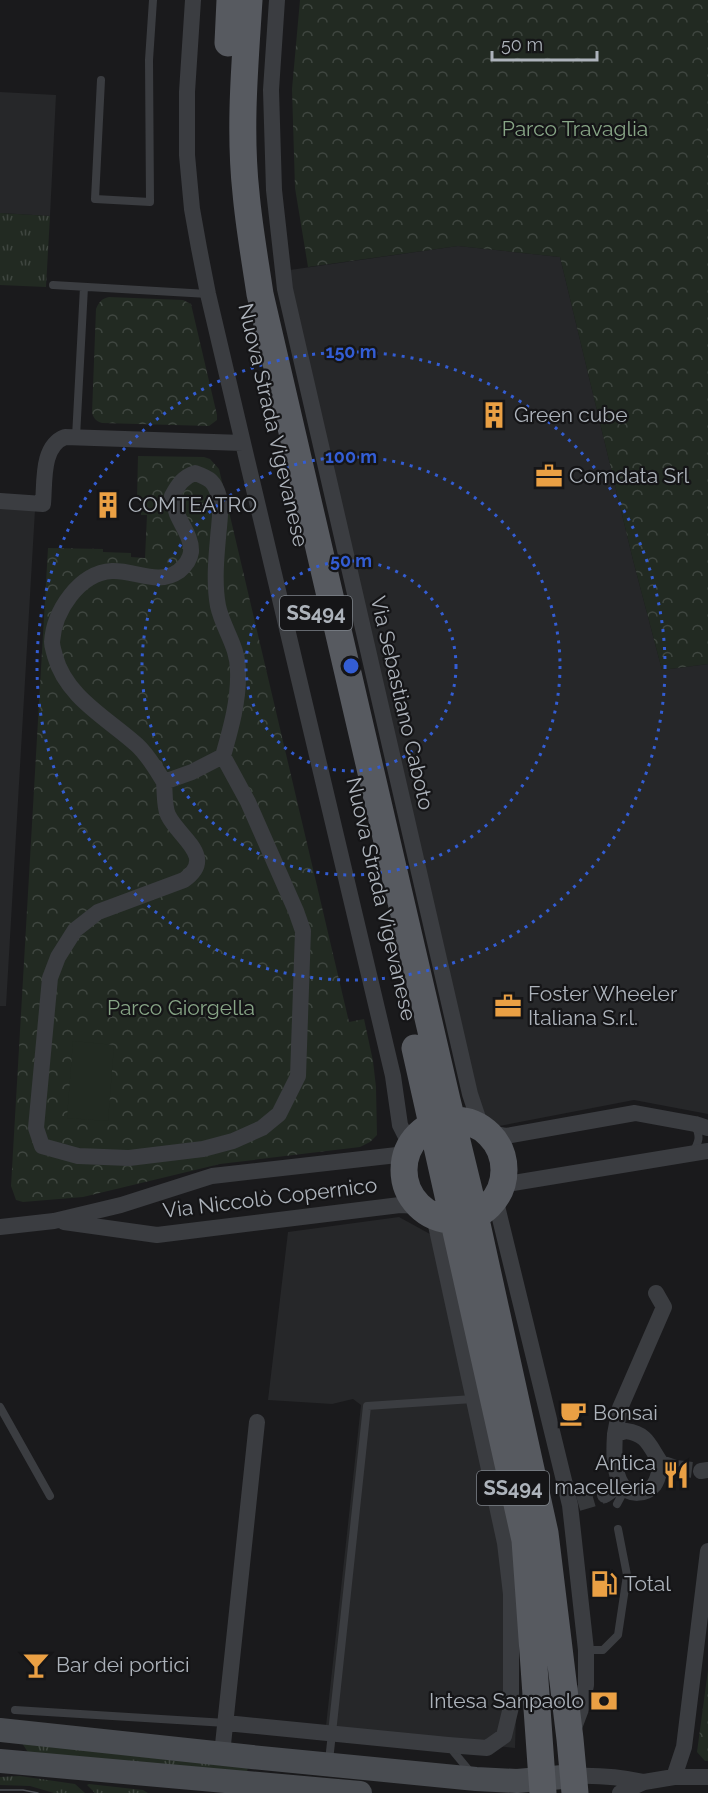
<svg xmlns="http://www.w3.org/2000/svg" width="708" height="1793" viewBox="0 0 708 1793" font-family="Raleway,sans-serif">
<style>
.built{fill:#262729}
.grass{fill:url(#grass-tufts)}
.park{fill:url(#park-crowns)}
.garden{fill:#222a22}
.lines{fill:none;stroke-linecap:round;stroke-linejoin:round}
.street-tunnel{stroke:#37393c;stroke-width:16;stroke-dasharray:16 8;stroke-linecap:butt}
.lane{stroke:#3b3d41;stroke-width:8}
.street{stroke:#3b3d41;stroke-width:16}
.secondary{stroke:#494c51;stroke-width:24}
.primary{stroke:#575a60;stroke-width:27}
.tram{stroke:#4e5156;stroke-width:1.5}
.ring{fill:none;stroke:#335dd4;stroke-width:3;stroke-dasharray:3 6}
.labels{text-anchor:middle;stroke-width:4.5;stroke-linejoin:round;paint-order:stroke}
.shield{fill:#151517;stroke:#7f848a;stroke-width:1.5}
.shield-label{font-size:20px;font-weight:bold;fill:#adb3bb}
.park-label{font-size:21px;fill:#87a586;stroke:#151517}
.poi-label{font-size:21px;fill:#adb3bb;stroke:#151517;text-anchor:start}
.street-label{font-size:21px;fill:#adb3bb;stroke:#151517}
.centre{fill:#335dd4;stroke:#151517;stroke-width:3}
.ring-label{font-size:18px;text-anchor:middle;font-weight:bold;fill:#335dd4;stroke:#151517;stroke-width:4.5;stroke-linejoin:round;paint-order:stroke}
</style>
<defs>
<pattern id="grass-tufts" width="24" height="20" patternUnits="userSpaceOnUse" patternTransform="scale(1.5)"><rect width="24" height="20" fill="#222a22"/><path d="M3 7l-1-3M5 7V3M7 7l1-3M15 17l-1-3M17 17v-4M19 17l1-3" fill="none" stroke="#3f4640"/></pattern>
<pattern id="park-crowns" width="20" height="18" patternUnits="userSpaceOnUse" patternTransform="scale(1.5)"><rect width="20" height="18" fill="#222a22"/><path d="M2 6a3 3 0 1 1 6 0M12 15a3 3 0 1 1 6 0" fill="none" stroke="#3f4640"/></pattern>
</defs>
<rect width="100%" height="100%" fill="#1a1a1c"/>
<path class="built" d="M0,92L56,95L50,216L0,213Z
M458,246L560,257L633,560L662,670L708,664V1114L634,1100L489,1128L471,1118L276,272Z
M0,508L35,510L6,1006H0Z
M399,1217L450,1245L520,1587L515,1748L326,1726L361,1405L353,1399L332,1404L268,1400L288,1232Z"/>
<path class="grass" d="M0,213L50,216L46,287L0,285Z
M22,1743L248,1764L247,1775L29,1754Z
M20,1776L75,1784L85,1793H54L30,1786L0,1785V1777Z
M89,1784L143,1790L148,1793H95L87,1785Z"/>
<path class="park" d="M300,0H708V664L662,670L633,560L560,257L458,246L308,267L295,188L292,89Z
M109,297L183,300L191,304L217,415V420L209,426L102,423C96,421 94,419 92,413L96,309C99,302 101,299 109,297Z
M138,456L204,457L210,459L219,469L349,1022L364,1019L373,1061L376,1087L377,1135L370,1142L360,1147L220,1164L83,1197L23,1202L16,1200L11,1186L48,548L103,549V552L131,553V557L145,558L147,515H141L142,499H137Z
M708,1670V1761H705L697,1752Z"/>
<path class="garden" d="M73,1041L114,1045L108,1121L67,1118Z"/>
<g class="lines">
<path class="street-tunnel" d="M676,1468L701,1471
M578,1503L605,1495"/>
<path class="lane" d="M101,80L95,199L150,202L149,60L153,0
M53,285L208,294
M76,437L84,287
M692,1154C699,1142 701,1137 695,1125
M0,1407L50,1496
M617,1504L625,1489
M586,1650H603L618,1635L627,1575L618,1529
M15,1710L226,1723
M448,1745L472,1774
M329,1761L367,1406L473,1399"/>
<path class="street" d="M193,0L187,92V155L192,209L199,248L208,294L243,443L393,1076L400,1125L410,1145
M277,0L271,90L274,190L285,289L470,1094L481,1127
M195,473C209,478 215,481 219,497C222,510 219,524 218,538C216,560 214,584 218,606C223,629 238,646 238,671C239,700 231,728 223,756L192,772L164,782C156,769 148,755 137,745C107,718 66,697 55,656C54,651 52,647 52,642C54,611 79,573 112,571C135,570 158,586 179,571C185,566 190,560 191,552C192,538 182,526 177,514C175,508 174,502 172,496C178,485 183,477 195,473Z
M0,501L43,504C45,482 41,446 65,437L243,443
M164,782C165,792 164,806 168,815C179,838 217,857 184,880L98,912L75,930L58,957L50,978L36,1128L42,1146L78,1156L129,1158L203,1149L233,1141L262,1128L279,1114L298,1076L303,931L296,911L248,802L223,756
M487,1132L506,1136L635,1113L695,1124L708,1128
M501,1185L708,1151
M495,1198L570,1505L586,1650V1685L581,1709L572,1733
M64,1222L157,1235L400,1205L419,1206
M0,1227L54,1221L121,1205L212,1176L406,1154
M626,1431C648,1434 649,1446 661,1463C659,1471 659,1478 654,1485C646,1495 629,1496 622,1485C613,1472 614,1450 615,1434Z
M615,1434L620,1408L664,1307L656,1293
M661,1463L676,1468
M701,1471L708,1470
M605,1495L621,1484
M226,1723L448,1745L487,1748L504,1736L511,1707V1594L505,1543L434,1216
M222,1754L257,1422
M574,1776C598,1775 620,1777 644,1782
M674,1777L684,1747L708,1551
M620,1793L644,1782L674,1777H708"/>
<path class="secondary" d="M0,1730L252,1757L476,1779L517,1781L574,1776
M0,1761L360,1793"/>
<path class="primary" d="M249,0C245,64 239,129 246,193C249,227 255,260 260,294L447,1100L475,1215L545,1533L570,1739L575,1793
M228,43L230,0
M415,1048L525,1540L543,1793
M404 1170a50 50 0 1 1 100 0a50 50 0 1 1-100 0Z"/>
<path class="tram" d="M0,1790H23L38,1793"/>
</g>
<g class="ring">
<circle cx="351" cy="666" r="105"/>
<circle cx="351" cy="666" r="209"/>
<circle cx="351" cy="666" r="314"/>
</g>
<defs>
<symbol id="building-bare" viewBox="-9 -9 18 18"><path d="M-4-6H4V6H1V3H-1V6H-4ZM-2.5-4.3h1.7v1.8h-1.7ZM.8-4.3h1.7v1.8H.8ZM-2.5-1h1.7V.8h-1.7ZM.8-1h1.7V.8H.8Z" fill="#eaa044" stroke="#151517" stroke-width="2.5" paint-order="stroke"/></symbol>
<symbol id="office-bare" viewBox="-9 -9 18 18"><path d="M-6-3h4V-5.5h4V-3h4V5H-6ZM-1-4.5V-3h2v-1.5ZM-6 0V1H6V0Z" fill="#eaa044" stroke="#151517" stroke-width="2.5" paint-order="stroke"/></symbol>
<symbol id="cafe-bare" viewBox="-9 -9 18 18"><path d="M-5.5-4.5H6V0H3Q3 3.5 0 3.5H-2.5Q-5.5 3.5-5.5 0ZM3-3.2v2h1.7v-2ZM-6 4.5H4V6H-6Z" fill="#eaa044" stroke="#151517" stroke-width="2.5" paint-order="stroke"/></symbol>
<symbol id="restaurant-bare" viewBox="-9 -9 18 18"><path d="M-5-6h1v4h1v-4h1v4h1v-4h1v5L-1.5 .5V6h-2V.5L-5-1ZM5-6V6H3V1.5H1.5Q1.5-4 5-6Z" fill="#eaa044" stroke="#151517" stroke-width="2.5" paint-order="stroke"/></symbol>
<symbol id="fuel-bare" viewBox="-9 -9 18 18"><path d="M-5.5-6h7V0h2V4h1.3V-2.5L3-4.5l.8-.8L6-3V5H2.5V1h-1V6h-7ZM-4.2-4.7v3.2H.2V-4.7Z" fill="#eaa044" stroke="#151517" stroke-width="2.5" paint-order="stroke"/></symbol>
<symbol id="bar-bare" viewBox="-9 -9 18 18"><path d="M-6-5H6L.8 .8V4.5H3.5V6h-7V4.5H-.8V.8Z" fill="#eaa044" stroke="#151517" stroke-width="2.5" paint-order="stroke"/></symbol>
<symbol id="bank-bare" viewBox="-9 -9 18 18"><path d="M-6-4H6V4H-6ZM0-2.3a2.3 2.3 0 1 0 0 4.6a2.3 2.3 0 1 0 0-4.6Z" fill="#eaa044" stroke="#151517" stroke-width="2.5" paint-order="stroke"/></symbol>
</defs>
<g fill-rule="evenodd">
<use href="#building-bare" x="475" y="396" width="38" height="38"/>
<use href="#office-bare" x="530" y="457" width="38" height="38"/>
<use href="#building-bare" x="89" y="486" width="38" height="38"/>
<use href="#office-bare" x="489" y="987" width="38" height="38"/>
<use href="#cafe-bare" x="554" y="1394" width="38" height="38"/>
<use href="#restaurant-bare" x="657" y="1456" width="38" height="38"/>
<use href="#fuel-bare" x="585" y="1565" width="38" height="38"/>
<use href="#bar-bare" x="17" y="1646" width="38" height="38"/>
<use href="#bank-bare" x="585" y="1682" width="38" height="38"/>
</g>
<g class="labels">
<g class="shield">
<rect x="280" y="596" width="72" height="34" rx="4.5"/>
<rect x="477" y="1471" width="72" height="34" rx="4.5"/>
</g>
<g class="shield-label">
<text x="316" y="620">SS494</text>
<text x="513" y="1495">SS494</text>
</g>
<g class="park-label">
<text x="575" y="136">Parco Travaglia</text>
<text x="181" y="1015">Parco Giorgella</text>
</g>
<g class="poi-label">
<text x="514" y="422">Green cube</text>
<text x="569" y="483">Comdata Srl</text>
<text x="128" y="512">COMTEATRO</text>
<text x="528" y="1001">Foster Wheeler<tspan x="528" dy="24">Italiana S.r.l.</tspan></text>
<text x="593" y="1420">Bonsai</text>
<text x="656" y="1470" text-anchor="end">Antica<tspan x="656" dy="24">macelleria</tspan></text>
<text x="624" y="1591">Total</text>
<text x="56" y="1672">Bar dei portici</text>
<text x="584" y="1708" text-anchor="end">Intesa Sanpaolo</text>
</g>
<g class="street-label">
<text transform="translate(273 425) rotate(77)" y="7">Nuova Strada Vigevanese</text>
<text transform="translate(402 703) rotate(77)" y="7">Via Sebastiano Caboto</text>
<text transform="translate(381 899) rotate(77)" y="7">Nuova Strada Vigevanese</text>
<text transform="translate(270 1198) rotate(-7)" y="7">Via Niccolò Copernico</text>
</g>
</g>
<circle cx="351" cy="666" r="9" class="centre"/>
<g class="ring-label">
<text x="351" y="358">150 m</text>
<text x="351" y="463">100 m</text>
<text x="351" y="567">50 m</text>
</g>
<path d="M492 51v9h105v-9" fill="none" stroke="#adb3bb" stroke-width="3"/>
<text x="501" y="51" font-size="18" fill="#adb3bb" stroke="#151517" stroke-width="4.5" paint-order="stroke">50 m</text>
</svg>
